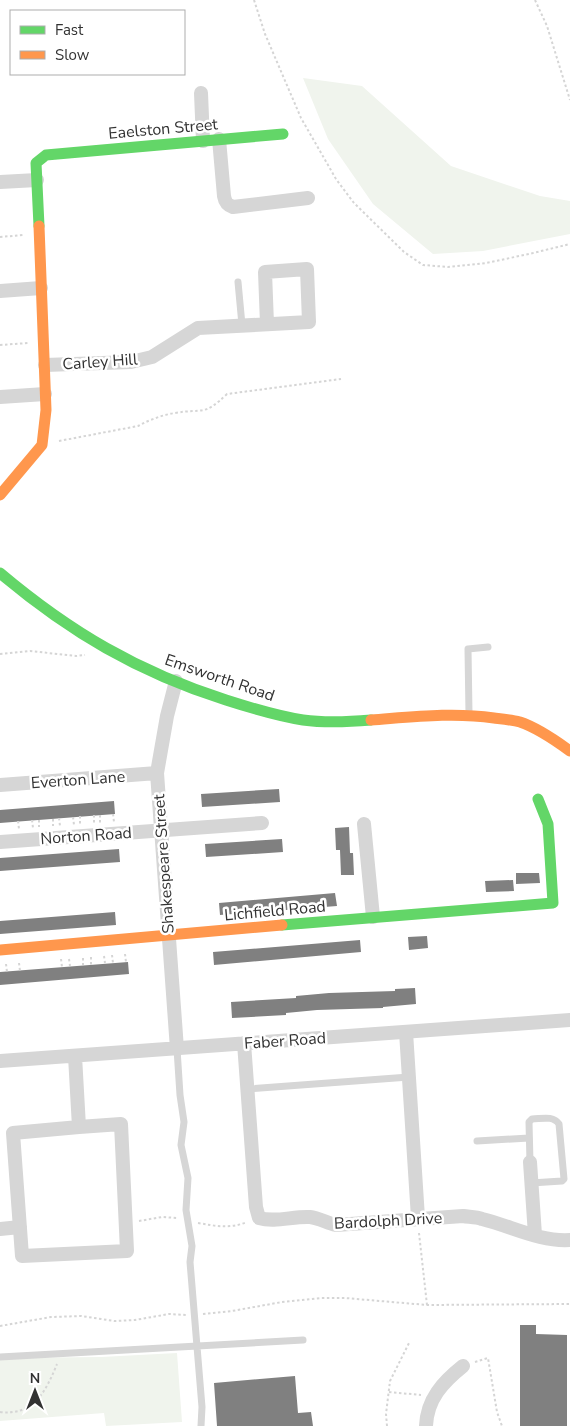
<svg xmlns="http://www.w3.org/2000/svg" width="570" height="1426" viewBox="0 0 570 1426" font-family="'Nunito Sans',sans-serif">
<style>
.green{fill:#f0f4ed}
.building{fill:#808080}
.lines{fill:none;stroke-linecap:round;stroke-linejoin:round}
.path{stroke:#d5d5d5;stroke-width:2;stroke-dasharray:2.5 2.5;stroke-linecap:butt}
.lane{stroke:#d6d6d6;stroke-width:7}
.street{stroke:#d6d6d6;stroke-width:14}
.fast{stroke:#63d668;stroke-width:11}
.slow{stroke:#ff974d;stroke-width:11}
.labels{text-anchor:middle;stroke-width:5;stroke-linejoin:round;paint-order:stroke}
.street-label{font-size:16px;fill:#323232;stroke:#fff}
</style>
<rect width="100%" height="100%" fill="#fff"/>
<path class="green" d="M303,78L362,86L451,166L540,196L570,201V234L483,251L433,254L373,204L328,139Z
M177,1353L182,1422L106,1426L104,1413L0,1421V1358L101,1357Z"/>
<path class="building" d="M279,789L280,802L202,807L201,794Z
M114,801L115,814L0,823V810Z
M349,827L350,853H353L354,875H341L340,850H336L335,828Z
M282,839L283,852L206,857L205,844Z
M119,849L120,862L0,871V858Z
M516,873H539L540,883L516,884Z
M513,880L514,891L486,892L485,881Z
M335,893L337,906L220,915L219,903Z
M115,912L116,925L0,934V921Z
M427,936L428,948L409,950L408,937Z
M360,940L361,952L214,965L213,952Z
M128,962L129,974L0,985V972Z
M415,988L416,1004L383,1007V1008L317,1010L286,1013V1015L232,1018L231,1002L296,998V996L329,993L395,991V989Z
M520,1325H536V1334L567,1335V1426H520Z
M295,1376L298,1413L311,1412L313,1426H217L214,1383Z"/>
<g class="lines">
<path class="path" d="M254,0L265,34L301,118L336,179L354,203L404,252L423,265L448,267L486,263L529,254L570,244
M535,0L547,26L570,100
M0,237L23,235
M0,345L28,343
M59,441L138,426C149,420 162,415 175,413C203,408 203,417 227,394L341,379
M0,654L30,651L76,656L85,655
M113,814L114,822
M94,815V823
M100,815V823
M80,816V824
M73,817L74,825
M59,818L60,826
M53,819V826
M32,820L33,828
M39,820V827
M18,821L19,829
M125,954L126,962
M112,955L113,963
M104,956L105,963
M91,957V965
M83,958V965
M61,959L62,967
M69,959L70,966
M19,963L20,971
M6,964L7,972
M139,1221L162,1217L177,1218
M198,1223C216,1226 230,1229 247,1222
M419,1233L427,1305
M203,1314L232,1311L282,1302L321,1298H345L427,1305L570,1304
M0,1326L51,1317L81,1316L114,1321L135,1320L169,1314L186,1315
M475,1362L488,1358L497,1412L502,1426
M389,1392L421,1395
M0,1412C34,1416 46,1391 57,1364
M387,1426L386,1414L390,1381L410,1341"/>
<path class="lane" d="M238,282L242,325
M469,714L468,649L488,647
M177,1049L180,1095L184,1122L181,1145L188,1178L186,1210L192,1246L190,1262L202,1407L201,1426
M248,1089L409,1077
M477,1141L529,1138
M530,1162L529,1122L532,1119C541,1119 553,1115 559,1124L564,1179L562,1181L531,1183
M0,1357L303,1340"/>
<path class="street" d="M201,93L203,141
M219,139L224,196C225,202 227,205 233,207L308,198
M0,182L37,180
M0,291L41,288
M45,365L131,362L152,357L198,328L309,322L307,269L265,272L267,324
M0,397L45,394
M176,681L167,716L157,773L177,1049
M0,785L157,773
M364,824L373,917
M0,842L262,823
M406,1032L418,1218
M244,1043L256,1207L259,1218C275,1223 293,1216 310,1217C319,1218 327,1223 336,1225L463,1216C469,1217 476,1217 482,1219C511,1226 540,1242 570,1240
M75,1056L79,1127L121,1124L127,1251L22,1256L13,1133L79,1127
M0,1061L570,1020
M530,1162L535,1235
M0,1229L20,1227
M426,1426C427,1399 443,1382 463,1366"/>
<path class="fast" d="M39,226L36,163L46,155L283,134
M0,573C70,632 138,672 226,700C251,708 277,716 303,720C325,723 348,722 371,720
M282,925L553,903L548,824L538,799"/>
<path class="slow" d="M0,495L42,445L46,410L39,226
M371,720C412,717 453,712 494,718C502,719 512,720 520,722C538,728 555,740 570,751
M0,950L282,925"/>
</g>
<g class="labels">
<g class="street-label">
<text transform="translate(163 128) rotate(-5)" y="6">Eaelston Street</text>
<text transform="translate(100 361) rotate(-4)" y="6">Carley Hill</text>
<text transform="translate(220 677) rotate(19)" y="6">Emsworth Road</text>
<text transform="translate(78 779) rotate(-4)" y="6">Everton Lane</text>
<text transform="translate(86 835) rotate(-4)" y="6">Norton Road</text>
<text transform="translate(163 864) rotate(-94)" y="6">Shakespeare Street</text>
<text transform="translate(275 910) rotate(-5)" y="6">Lichfield Road</text>
<text transform="translate(285 1040) rotate(-4)" y="6">Faber Road</text>
<text transform="translate(388 1220) rotate(-3)" y="6">Bardolph Drive</text>
</g>
</g>
<rect x="10" y="10" width="175" height="65" fill="#ffffff" stroke="#adadad"/>
<rect x="20" y="26" width="25" height="8" fill="#63d668" stroke="#adadad"/>
<text x="55" y="35" font-size="15" fill="#323232">Fast</text>
<rect x="20" y="51" width="25" height="8" fill="#ff974d" stroke="#adadad"/>
<text x="55" y="60" font-size="15" fill="#323232">Slow</text>
<g transform="translate(35 1391)" stroke="#ffffff" stroke-width="4" paint-order="stroke">
<path d="M0-4L9 19L0 12L-9 19Z" fill="#323232"/>
<text y="-8" font-size="14" font-weight="bold" text-anchor="middle" fill="#323232">N</text>
</g>
</svg>
